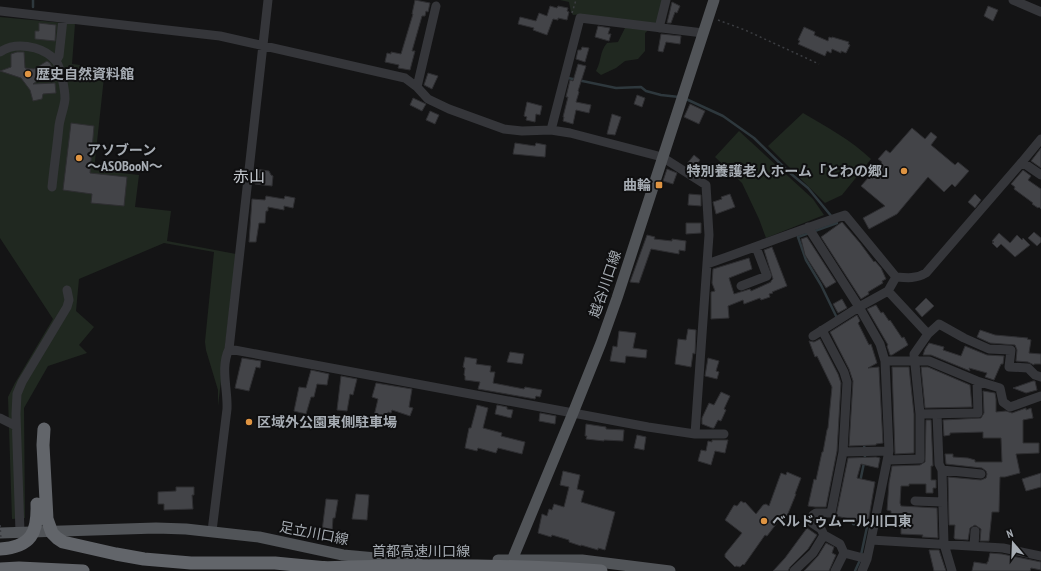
<svg xmlns="http://www.w3.org/2000/svg" width="1041" height="571" viewBox="0 0 1041 571" font-family="'PT Sans Narrow','Noto Sans JP',sans-serif">
<style>
.green{fill:#202820}
.lines{fill:none;stroke-linecap:round;stroke-linejoin:round}
.stream{stroke:#2e383d;stroke-width:2.5}
.building{fill:#434448;stroke:#2e2e31}
.path{stroke:#3b3d41;stroke-width:1.5;stroke-dasharray:2 3;stroke-linecap:butt}
.minor{stroke:#35363a;stroke-width:9}
.major{stroke:#515458;stroke-width:11}
.path-bridge{stroke:#3b3d41;stroke-width:1.5;stroke-dasharray:2 3;stroke-linecap:butt}
.highway-bridge{stroke:#62656a;stroke-width:13}
.poi-dot{fill:#df9442;stroke:#0f0f10;stroke-width:1.5}
.labels{text-anchor:middle;stroke-width:4;stroke-linejoin:round;paint-order:stroke}
.poi-label{font-size:14px;font-weight:bold;fill:#a7adb4;stroke:#0f0f10;text-anchor:start}
.street-label{font-size:14px;fill:#a7adb4;stroke:#0f0f10}
.quarter-label{font-size:16px;fill:#c7cbd1;stroke:#0f0f10}
</style>
<rect width="100%" height="100%" fill="#141415"/>
<path class="green" d="M560,0H663L658,21L645,33V51L638,59L625,61L616,68L601,75L596,71C602,60 599,53 607,43L618,42L625,28C611,18 591,14 573,15L571,12L569,2Z
M0,17L75,24L72,64L105,68L94,170L139,175L135,207L171,211L167,241L236,254L218,406V390L206,350L205,342L214,252L164,243L79,279L76,311L94,327L79,345L87,353L48,366L24,408L25,518L12,519L8,397L15,383L53,319L0,238Z
M803,113C827,127 851,140 871,159L842,195L825,203L768,146Z
M739,131L813,199L824,215L766,238L759,219L742,183L715,157Z"/>
<g class="lines">
<path class="stream" d="M33,7V0
M568,78L616,88L641,87L646,91L661,95L679,97
M686,99L723,116L754,138L790,173L808,188L837,223L798,237L806,260L821,285L837,318
M860,482L865,458L864,443
M853,516V524L867,527L861,555
M855,571L860,560"/>
</g>
<path class="building" d="M415,0L430,3L428,12L426,11L425,16H422L412,51H415L410,70L398,68L399,65L385,62L387,53L391,54V52L401,54L413,14H412Z
M672,2L680,6L677,13L675,12L671,23H667Z
M550,6L557,8L558,6L568,8L567,11L569,12L567,20L558,18V20L553,19L547,35L533,30L534,28L518,24L520,17L536,21L539,13L547,16Z
M988,6L998,10L993,21L984,16Z
M39,23L56,25L55,41L35,39V31H39Z
M598,26L610,28L608,34H611L609,41L595,37Z
M804,27L815,32L814,35L828,41L829,37L832,38V37L849,42L848,44L850,45L846,53L841,51V53L832,49L831,53L827,51L825,56L798,44L800,41L798,40Z
M661,34L681,36L680,44L666,42L663,52L658,51Z
M582,47L589,48L585,62L576,59L578,50H581Z
M17,52H24L25,68L34,69L47,61L50,63L53,69L33,84L55,83L56,93L43,94L42,99L33,101L30,90L21,78L0,71L11,67V54Z
M578,64L586,66L578,91L579,92L576,102L591,105L589,113L576,110L573,124L563,121L564,117H563L568,97H566L570,80L573,81Z
M428,73L438,76L432,89L424,85Z
M637,95L645,98L642,107L634,104Z
M413,98L426,104L422,111L410,105Z
M527,102L542,106L540,115L536,114L535,122L526,120L527,117L524,116Z
M690,104L705,111L699,124L684,117Z
M430,111L439,115L435,124L426,120Z
M612,114L621,117L615,135L607,134Z
M71,123L94,126L90,173L127,177L124,206L91,203L92,194L63,190Z
M912,128L925,139L931,132L937,137L931,145L955,165L958,162L969,171L955,187L952,184L944,192L928,177L897,214L869,229L863,218L885,206L861,186L882,162L878,159L886,150L890,153Z
M515,143L535,146L536,143L546,145L545,157L513,154Z
M1041,148V168L1031,161Z
M694,155L700,160L693,170L686,165Z
M255,169L269,171L271,175L273,176L272,186L255,184Z
M667,169L677,173L673,184L663,181Z
M1023,170L1031,176L1028,180L1041,189V209L1039,207L1038,208L1032,204L1033,203L1014,189L1015,187L1011,184Z
M689,194L701,195V206L688,205Z
M730,194L735,207L716,214L713,202L722,199L721,197Z
M975,194L981,200L975,208L968,202Z
M266,196L284,199L285,196L295,198L293,208L284,206V210L268,207V211H266L265,223H259L256,242H249L252,199L265,200Z
M842,222L860,243L874,262L875,261L881,268L886,279L882,281L883,283L868,292L869,294L861,299L821,237Z
M686,223H701V233L686,234Z
M1034,232L1041,238V242L1037,246L1028,238Z
M999,233L1010,243L1017,235L1022,240L1023,238L1030,245L1015,257L1001,244L997,248L992,243L994,242L992,241Z
M647,235L655,237L654,239L672,241V239L686,241L685,251L679,250V254L651,249L639,283L630,282Z
M807,237L836,282L826,288L805,255L801,239Z
M772,247L787,286L772,292L773,293L769,294L770,297L761,300L760,298L744,304L743,300L728,306L729,318L711,319V292L715,291L712,283L713,269L749,258L752,269L729,278L734,294L750,289L751,291L771,282V281L773,279L764,250Z
M926,298L934,306L922,317L915,309Z
M842,299L847,308L838,313L833,304Z
M876,305L881,313L883,312L889,321L890,320L902,338L904,337L908,345L892,355H890L887,346L888,345L867,309Z
M857,315L860,321L858,323L869,345L871,344L877,363L868,368L879,367V369L883,443L876,444V445L849,446L853,381L849,369L830,332Z
M688,329L696,330L695,354L693,353L691,367L675,364L678,339L686,340Z
M980,330L995,335L1028,338L1027,339L1031,340L1029,353L1041,354V364H1034V365L1028,362L1016,361L1017,350L1015,345L990,343L977,337Z
M619,331L636,333L633,348L647,350L646,358L626,356L625,363L610,361L613,346L617,347Z
M820,339L838,374L841,383L837,451L826,507H815L808,506L814,479L816,480L822,452H823L827,430L828,428L832,387L817,356L815,357L809,341L814,342Z
M929,343L944,347L943,350L961,356L965,346L987,355L1004,356L1003,364H1001L994,380L985,377L987,373L969,368L970,371L931,355H923L925,349Z
M510,352L524,354L522,364L507,362Z
M465,357L477,359L476,364L491,366L490,372H495L493,383L524,389L525,387L542,390L540,397L536,396L535,399L478,389L480,382L465,380V376L464,375L465,368L463,367Z
M242,358L261,361L260,368L256,367L249,391L235,388Z
M708,358L719,361L716,371L719,372L717,379L705,376Z
M892,367H909L914,414V453L895,454Z
M921,367H928L970,385L972,407L925,408Z
M311,370L329,374L327,385L317,384L314,397H311L306,414L294,411L299,387L306,388Z
M341,376L357,379L353,395L350,394L347,411L337,410Z
M1033,381H1035L1037,390L1026,393L1013,388Z
M376,383L412,389L409,407L413,408L410,416L392,410L391,413L388,412L386,421L374,416L378,399L372,397Z
M983,391L995,393L996,399V412L1006,411L1012,413L1026,408V410L1031,408L1033,418L1023,420V443H1039V453L1016,454L1020,473L1005,477H1000L999,512H992L989,541H980L981,529L975,525L970,528L968,540L955,539L954,538L955,525H949L948,477L981,480L986,478L987,474L986,471L982,468L946,464L945,454H953V457L968,458L975,460V462H1002L1001,438H983V432L950,433V435L944,436L943,420L981,418L984,413Z
M721,392L730,396L724,409L726,410L721,421L718,420L714,428H712L702,424V418L709,403L714,405Z
M477,405L488,408L483,428L502,433L501,436L525,442L522,454L498,448L496,453L478,448L477,451L465,448L469,428H471Z
M497,405L507,407V409L513,410L511,418L495,414Z
M540,413L556,416L555,424L539,421Z
M926,420H931L933,466H931V480H936V488H933V493H926V484H909V486H901L900,503L901,506L937,508L938,538L922,537L923,535L901,534V515L891,514V511L887,510L889,483L892,466L920,465L925,462Z
M586,424L606,427V429L624,430L623,441L604,440V441L586,439L587,436H585Z
M637,435L646,437L644,450L634,448Z
M712,440H728L725,453L715,451L711,465L698,461L701,450L706,451L708,441L712,442Z
M876,457L880,458L878,468L861,464L857,478L875,482L868,523L836,516L848,458Z
M563,471L580,475L577,489L584,491L581,502L615,512L605,550L598,548V550L581,545V546L569,542V540L552,535L551,537L538,533L542,514L547,516L549,509L552,510L554,504L564,507L569,487L560,485Z
M787,472L801,478L795,494H796L787,516L784,514L767,536L765,535L744,565L743,564L740,567L736,566L735,567L725,557V554L742,533L725,520L734,505L737,506L741,501L744,503L745,502L756,514L763,505L766,504L769,506L781,473L786,475Z
M1041,473V487L1026,491L1022,479Z
M176,487H194V495H192L193,509L164,510V504H158V492L176,491Z
M356,494L369,495L367,520L352,519Z
M326,499L338,500L335,518H333L332,532L322,531Z
M807,528L817,535L808,549L790,567L788,571H773L785,558Z
M826,543L834,547L832,553L836,555L829,571H804L818,556Z
M929,550H939L946,571H934Z
M990,553L1002,554L1041,562V570L1031,568L1030,571H972L974,562L987,564V562H988Z"/>
<g class="lines">
<path class="path" d="M572,13L576,0
M718,20L745,30L819,64"/>
<path class="minor" d="M268,0L229,349L648,427L695,434H724
M1013,0L1041,12
M0,11L220,36L405,78L417,87L428,99L449,109L504,129L522,131L551,130L570,133L662,157L706,185L709,235L695,434
M659,28L666,0
M0,52C10,45 23,45 35,48C42,50 51,55 56,61C61,68 65,90 65,99C64,109 60,117 59,126C57,147 54,167 52,187
M56,61L59,56L63,19
M417,87L436,6
M551,130L580,18L703,33
M1022,162L1041,175
M808,227L859,307L880,344L885,361L889,451L871,540L867,559L862,571
M707,264C753,248 799,230 845,215L896,277C907,278 916,279 926,273L1022,162L1041,139
M741,286L767,276L756,247
M888,291L928,334L939,324L964,338L989,349L1011,350L1009,367L1028,368L1035,375L1041,377
M822,330L844,372L847,382L843,452L831,513H816L813,515L812,523L821,529L824,535
M813,336L859,307L888,291L896,277
M885,361H929L977,381L1000,388L1003,402L1010,407L1041,396
M920,414L978,413L977,381
M937,414L939,464L942,470L944,544L952,571
M0,418L16,426
M843,452L889,451
M888,460L920,459V414L914,354L928,334
M942,470L981,474
M915,501L943,502
M212,531L227,409C228,389 220,368 229,349
M20,532L16,414L17,394L22,382L67,307L69,300L67,290
M871,540L1003,548L1041,556
M974,546L975,531
M794,571L813,553L824,535L840,544L844,553L867,559
M835,571L844,553"/>
<path class="major" d="M0,533L156,528L186,529L259,537L343,555L398,560H417
M498,560H582L670,571
M510,565L573,413L601,343L617,298L714,0"/>
<path class="path-bridge" d="M0,525L1,539"/>
<path class="highway-bridge" d="M44,429L43,445L47,519L52,533L57,538L63,542L116,554L144,559L191,563H275L327,568
M0,549C31,547 38,533 37,504
M319,568C413,565 508,564 601,571
M0,569L19,568L83,571"/>
</g>
<g class="poi-dot">
<circle cx="28" cy="74" r="4"/>
<circle cx="79" cy="158" r="4"/>
<circle cx="904" cy="171" r="4"/>
<rect x="655" y="181" width="8" height="8" rx="2"/>
<circle cx="249" cy="422" r="4"/>
<circle cx="764" cy="521" r="4"/>
</g>
<g class="labels">
<g class="poi-label">
<text x="36" y="79">歴史自然資料館</text>
<text x="87" y="155">アソブーン<tspan x="87" dy="16">～ASOBooN～</tspan></text>
<text x="896" y="176" text-anchor="end">特別養護老人ホーム「とわの郷」</text>
<text x="651" y="190" text-anchor="end">曲輪</text>
<text x="257" y="427">区域外公園東側駐車場</text>
<text x="772" y="526">ベルドゥムール川口東</text>
</g>
<g class="street-label">
<text transform="translate(605 284) rotate(-71)" y="5">越谷川口線</text>
<text transform="translate(314 533) rotate(11)" y="5">足立川口線</text>
<text x="421" y="556">首都高速川口線</text>
</g>
<g class="quarter-label">
<text x="249" y="182">赤山</text>
</g>
</g>
<g transform="translate(1013 543) rotate(341)" stroke="#0f0f10" stroke-width="3" paint-order="stroke">
<path d="M0-3L7 15L0 10L-7 15Z" fill="#a7adb4"/>
<text y="-6" font-size="11" font-weight="bold" text-anchor="middle" fill="#a7adb4">N</text>
</g>
</svg>
